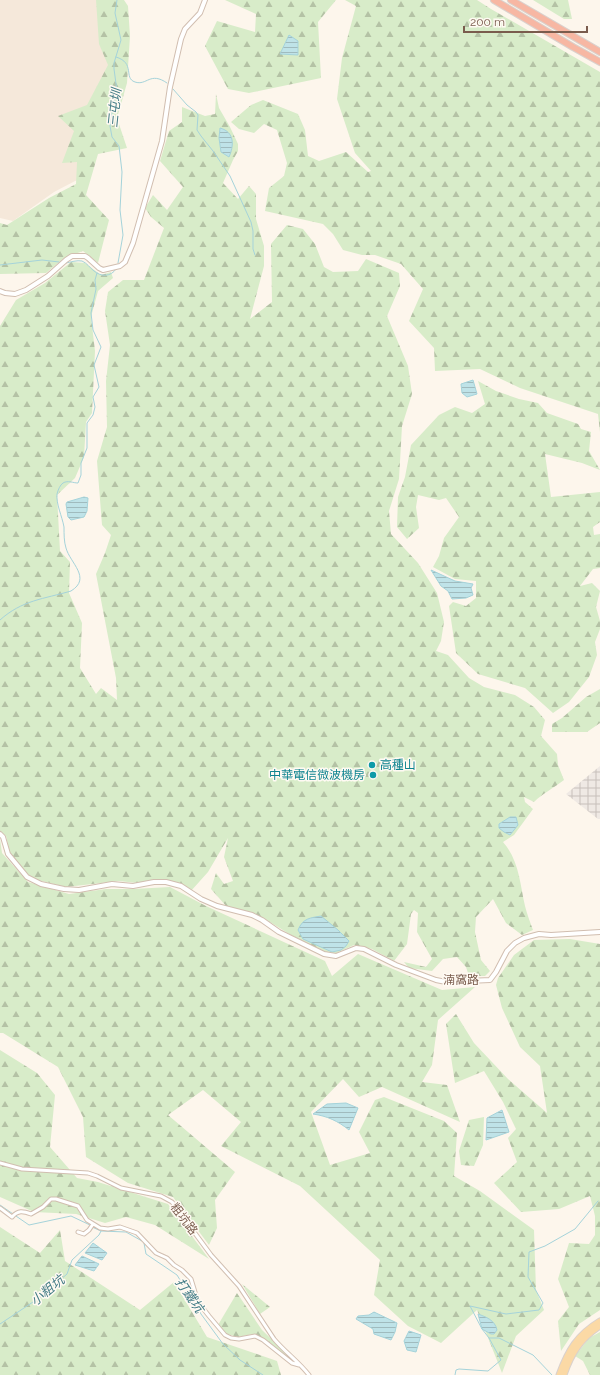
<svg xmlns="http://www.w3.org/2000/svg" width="600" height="1375" viewBox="0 0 600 1375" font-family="Raleway,'Noto Sans TC',sans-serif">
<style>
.residential{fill:#f5e8da}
.industrial{fill:url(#industrial-grid)}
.forest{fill:url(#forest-firs)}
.water{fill:url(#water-rules);stroke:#a5d3da}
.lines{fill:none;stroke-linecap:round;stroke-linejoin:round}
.stream{stroke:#a5d3da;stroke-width:1}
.minor-casing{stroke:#d1beb0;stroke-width:5}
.tertiary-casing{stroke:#d1beb0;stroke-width:6}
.primary-casing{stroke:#dad1cd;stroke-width:7}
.motorway-casing{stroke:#dad1cd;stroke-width:8}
.minor{stroke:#fff;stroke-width:3}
.tertiary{stroke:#fff;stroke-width:4}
.primary{stroke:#fbd9a5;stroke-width:5}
.motorway{stroke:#f7b7a3;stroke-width:6}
.culture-dot{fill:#0f9aa8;stroke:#fffaf3;stroke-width:1.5}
.labels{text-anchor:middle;stroke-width:3;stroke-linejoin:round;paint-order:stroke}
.culture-label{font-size:12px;fill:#0d838f;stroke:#fffaf3;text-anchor:start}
.street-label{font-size:12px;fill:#7a5c4d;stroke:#fffaf3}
.water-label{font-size:13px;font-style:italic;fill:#437c86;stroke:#fffaf3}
</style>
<defs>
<pattern id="industrial-grid" width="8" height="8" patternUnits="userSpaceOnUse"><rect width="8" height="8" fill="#efe9e4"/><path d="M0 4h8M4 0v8" fill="none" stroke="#c7c0bb"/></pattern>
<pattern id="forest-firs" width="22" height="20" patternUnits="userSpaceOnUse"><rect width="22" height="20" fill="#d8ecc9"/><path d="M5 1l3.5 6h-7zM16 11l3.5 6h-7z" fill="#b4c2a5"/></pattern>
<pattern id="water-rules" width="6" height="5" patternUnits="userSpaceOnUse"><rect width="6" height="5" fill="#bfe3e8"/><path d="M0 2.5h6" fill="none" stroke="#a0bbbe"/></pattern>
</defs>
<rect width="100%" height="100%" fill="#fdf6ec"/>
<path class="residential" d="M0,0H112L118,40L77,180L54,192L13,221L0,218Z"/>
<path class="industrial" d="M600,766V819H598L566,794Z"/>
<path class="forest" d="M96,0H124L128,6L130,36L127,83L117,118L127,148L98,154L86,195L109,220L98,263L83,251L64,258L46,273L0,274V223L7,225L49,198L76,184L77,162L62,163L74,131L58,116L87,105L108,65L99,44Z
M225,0H336L318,22L321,78L249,93L228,89L205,46L217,21L255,32L256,14Z
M345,0H477L491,9L600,72V432L598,414L520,388L480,369L435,371L434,348L409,321L423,289L401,264L375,255H362L343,250L333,234L323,224L265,211L269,188L284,176L287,163L277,130L264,124L254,133L239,129L231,122L251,105L263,100L298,114L305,130L308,156L319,161L346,152L368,172L371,171L355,153L337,99L342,58L356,6Z
M533,0H568L572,19H564Z
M216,94L219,108L230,127L238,144V151L233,160L223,183L238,199L249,186L256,194V219L264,246V266L250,319L272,302L271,244L287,225L303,229L315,244L324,267L333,272L358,271L366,259L399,273L400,286L387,316L408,366L412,394L402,426L399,479L389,511L391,534L418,563L437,593L444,622L441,641L436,651L448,655L469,678L484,687L515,695L534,707L545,720L541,736L557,754L558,765L564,780C554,788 543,793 534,802L524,797L525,802L533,809L514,835L503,842C519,860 520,884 525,906C527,914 530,922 533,930L522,935L506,923L493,899L476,917L475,932L481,960L490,971L485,976H469L466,967L457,957L443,959L432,971L409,968L404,962L426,967L432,959L417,932L418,913L414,910L411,914L407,944L394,961L372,949L354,945L334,954L325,952L291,935L265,919L227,907L211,889L216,873L224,884L233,881L224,857L228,838L208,872L191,891L168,880L137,883L119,881L66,887L34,879L25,872L10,854L6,836L0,831V326L16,300L45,283L71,262L85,263L101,275L111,272L113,278L98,291L91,317L95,351L92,413L86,422L84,457L75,478L57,495L60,551L70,562L69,593L82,623L80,668L96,694L101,688L117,700L116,678L96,574L105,553L111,535L102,525L97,461L107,427L106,381L110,345L105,311L108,292L123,280H144L164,228L151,217L145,208L153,195L167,210L183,187L160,161L169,131L182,122V107L205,116L215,114Z
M478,381L496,391L519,399L538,403L547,413L578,424L581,429L591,432L589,451L600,470L582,463L545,454L551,497L600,492V522L593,527L594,535L600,534V568L593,569L580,586L592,583L600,591L596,607L600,621V629L595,642L597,655L589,677L569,702L553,713L525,688L478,674L456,653L449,606L453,602L466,606L476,598V581L455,579L433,567L439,556L444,538L459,517L446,498L439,500L418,495L416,507L419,528L407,539L397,527L398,497L405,477L411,445L439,415L455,407L472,413L485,404Z
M600,689V723L587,732H552V724L562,718L586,697Z
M0,839L2,853L28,882L69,894L106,889H133L170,887L206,906L325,961L332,976L358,954L442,990L475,987L438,1020L432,1065L422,1082L447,1085L460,1122L382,1087L359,1097L343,1079L311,1112L330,1165L370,1153L359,1132L375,1100L384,1097L444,1121L457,1133L454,1176L480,1191L534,1230L536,1290L544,1310L516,1336L502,1373L477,1310L441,1343L408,1326L374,1295L380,1260L300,1186L221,1146L241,1122L203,1090L168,1115L235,1172L215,1200L217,1228L209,1245L173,1197L128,1183L86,1157L83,1117L58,1067L3,1033H0Z
M570,939L600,944V1310L579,1324L561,1351L558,1321L569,1307L558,1279L569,1243L589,1244L595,1235V1216L590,1196L559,1209L521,1212L494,1183L517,1162L508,1138L516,1129L503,1102L484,1071L455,1083L446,1024L456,1014L474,1043L508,1079L547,1113L540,1066L520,1047L502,1008L496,985L498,978L514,955L534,940Z
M0,1050L37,1073L55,1095L50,1147L77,1178L98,1182L168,1204L209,1259L155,1225L126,1217L105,1223L76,1214L34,1212L0,1197Z
M484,1117L483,1145L474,1166L461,1165L459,1151L469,1120Z
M0,1227L40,1253L60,1230L65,1261L140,1310L174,1282L207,1337L277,1361L281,1375H0Z
M242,1284L270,1307L260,1314Z
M237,1293L262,1330L290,1357V1360L265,1340L253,1334L238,1337L227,1334L218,1325Z
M600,1332V1375H590L583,1361L575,1356L589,1338Z"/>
<path class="water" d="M289,35L298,41V55L280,54Z
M220,128C235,132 234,146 229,157L221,152L219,138Z
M473,380L477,394L467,397L462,393L461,384Z
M84,497L88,498L87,511L84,517L71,520L68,517L66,504L67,502Z
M431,570L455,581L473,584L471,588L473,595L466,598L452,599L448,591L441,586Z
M510,817H516L518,825L510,835L504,832L499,828V824Z
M321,916L338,930L349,941L346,946L341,950L332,952L303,939L298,930C303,918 310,918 321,916Z
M346,1103L358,1108L349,1130C338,1121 327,1116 313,1114L327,1104Z
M502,1110L509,1132L486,1140L487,1118Z
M93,1243L107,1253L102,1260L85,1253Z
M82,1256L99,1264L94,1271L75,1265Z
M374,1312L397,1323L395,1332L391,1340L374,1334L373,1329L356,1319L358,1316L369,1315Z
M478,1314C486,1317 495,1320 497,1330L494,1334H491L482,1329Z
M409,1331L421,1335L416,1352L407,1350L404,1341Z"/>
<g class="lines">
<path class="stream" d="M117,0L115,13L121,40L114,63V69L117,91L113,106L110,126L112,137L119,146L122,172L120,210L123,235L118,263
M116,57C136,63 123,78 135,82C147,86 150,71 167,83
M173,89L187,105L196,112L198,115L197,130L201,136L213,151L230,176L251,222L253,231V249L255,255
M66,263C71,262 77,260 82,261C87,263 90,268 94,271C101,277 111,277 116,269
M0,265L42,260L59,262
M0,620C22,600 44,599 71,591C92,578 70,563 66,548C64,542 64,534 64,527C62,516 56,504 57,494C58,490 60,485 63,483C68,480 73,483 78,483L81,475V463L87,448V423L93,415L95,407L93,397L99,387L94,365L101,347L93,330L91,313L96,289L95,280L97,273
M0,1205L29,1225L71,1216L90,1225
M92,1227L101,1231L126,1232L142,1241
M144,1243L146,1254L177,1275L201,1314L223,1344L240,1360L263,1375
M0,1324L42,1296L67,1274L72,1260L99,1235L101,1231
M489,1338L482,1329L470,1306L506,1314L539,1310L543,1303L528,1277L529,1252L545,1246L575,1229L598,1201
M455,1375L456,1370L459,1369L488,1371L501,1360L489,1338H499L533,1355L552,1375"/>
<defs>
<path id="minor" d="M0,1163L22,1169L88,1173L97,1176L121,1188L161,1196L172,1202L211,1255L239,1286L274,1339C285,1352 299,1362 309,1375
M0,1208L12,1217C18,1210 23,1211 31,1214L43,1207L51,1199H56L78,1206L87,1220L100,1228L108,1229L120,1227L137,1233L156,1253L167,1258L174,1265L182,1270L191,1279L198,1302L209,1316L225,1335L231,1338L239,1339L255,1336L263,1340L292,1363L299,1365
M78,1232L84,1234L89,1230L93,1224"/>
<path id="tertiary" d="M0,291L5,293L15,294L26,290L48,276L66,260L72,256H85L88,258L99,268L103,270L120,266L125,262L133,243L162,141L170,87L181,39L185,29L200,13L205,0
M0,834L3,837L8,854L27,877L41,884L64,889L79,890L112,884L133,886L154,882H166L181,886L201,899L217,906L252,915L262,920L279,932L324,954L336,956L356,948L364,949L396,965L436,980L446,982L490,980L496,972L507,951L515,943L524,938L539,934L551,935L600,932"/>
<path id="primary" d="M559,1375C568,1350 577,1335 600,1321
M564,1375C571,1354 581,1338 600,1326"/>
<path id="motorway" d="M494,0L573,47L600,62
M511,0L600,52"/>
</defs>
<use href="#minor" class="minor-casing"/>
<use href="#tertiary" class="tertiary-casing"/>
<use href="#primary" class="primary-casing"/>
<use href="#motorway" class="motorway-casing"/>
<use href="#minor" class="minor"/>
<use href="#tertiary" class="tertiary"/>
<use href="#primary" class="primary"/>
<use href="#motorway" class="motorway"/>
</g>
<g class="culture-dot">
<circle cx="372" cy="765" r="4"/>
<circle cx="373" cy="775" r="4"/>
</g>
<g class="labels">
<g class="culture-label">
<text x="380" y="769">高種山</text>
<text x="365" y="779" text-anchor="end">中華電信微波機房</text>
</g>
<g class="street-label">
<text x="461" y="984">湳窩路</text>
<text transform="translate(184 1219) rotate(53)" y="4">粗坑路</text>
</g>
<g class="water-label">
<text transform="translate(114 108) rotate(-84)" y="5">三屯圳</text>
<text transform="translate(47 1290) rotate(-39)" y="5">小粗坑</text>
<text transform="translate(190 1295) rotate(55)" y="5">打鐵坑</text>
</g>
</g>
<path d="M464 26v6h123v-6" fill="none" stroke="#7a5c4d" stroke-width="2"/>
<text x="470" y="26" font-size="12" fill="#7a5c4d" stroke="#fffaf3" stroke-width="3" paint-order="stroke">200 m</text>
</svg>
